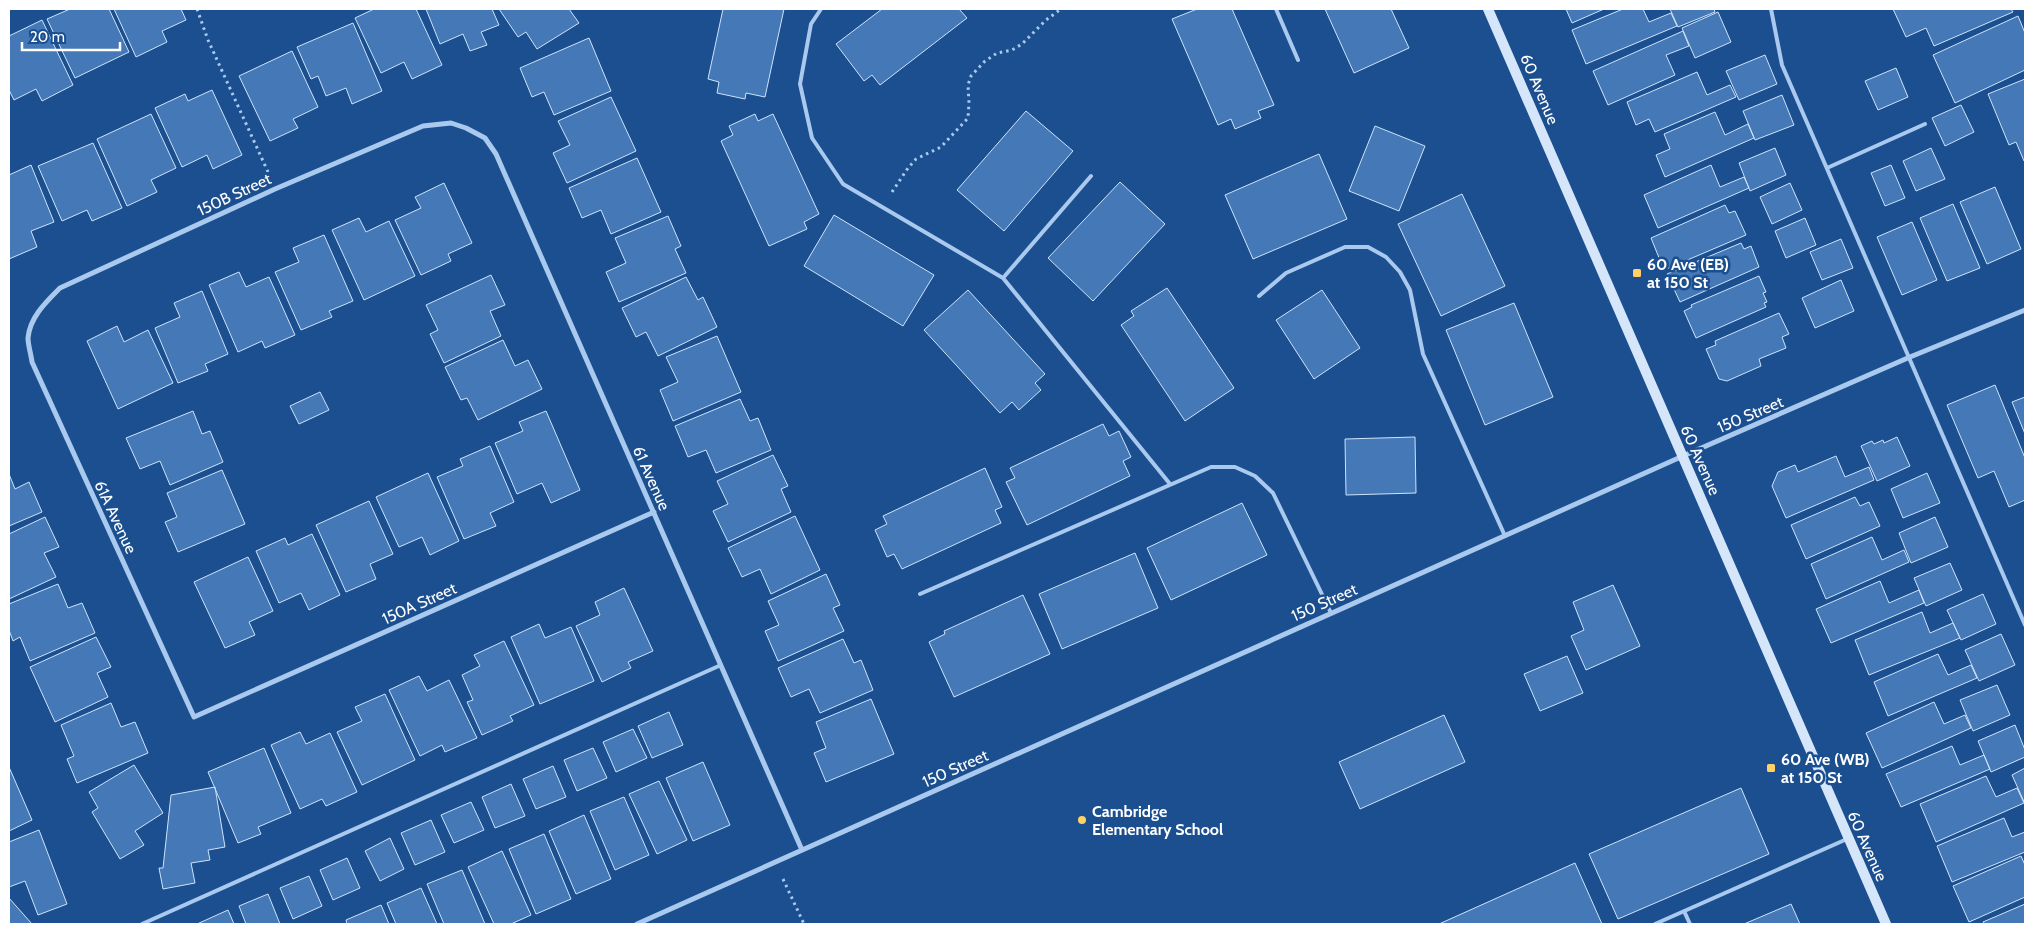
<svg xmlns="http://www.w3.org/2000/svg" width="2034" height="933" viewBox="0 0 2034 933" font-family="Cabin,sans-serif">
<style>
.building{fill:#4478b7;stroke:#cfe3fa}
.lines{fill:none;stroke-linecap:round;stroke-linejoin:round}
.path{stroke:#a9c9ee;stroke-width:3;stroke-dasharray:2.5 4;stroke-linecap:butt}
.lane{stroke:#a9c9ee;stroke-width:4}
.street{stroke:#a9c9ee;stroke-width:5}
.secondary{stroke:#d6e6fa;stroke-width:10}
.poi-dot{fill:#ffd166;stroke:#1b4f8f;stroke-width:2}
.labels{text-anchor:middle;stroke-width:5;stroke-linejoin:round;paint-order:stroke}
.street-label{font-size:16px;fill:#fff;stroke:#1b4f8f}
.poi-label{font-size:16px;font-weight:bold;fill:#fff;stroke:#1b4f8f;text-anchor:start}
</style>
<rect width="100%" height="100%" fill="#1b4f8f"/>
<path class="building" d="M70,9H109L129,52L75,78L47,19Z
M114,9H181L186,20L162,31L167,42L136,57Z
M374,9H416L442,65L412,79L404,62L381,73L355,18Z
M426,9H492L499,25L481,32L487,45L470,51L463,34L440,44Z
M499,9H569L579,23L537,49L526,32L518,37Z
M723,9H784L765,97L746,93L745,99L717,93L719,82L708,79Z
M882,9H959L967,18L880,85L872,75L864,81L836,44Z
M1197,9H1232L1274,105L1258,111L1261,118L1235,129L1231,119L1218,125L1172,19Z
M1325,9H1391L1409,48L1354,73Z
M1566,9H1604L1572,23Z
M1623,9H1643L1649,22L1671,13L1677,26L1586,64L1572,30Z
M1670,9H1714L1715,12L1678,27Z
M1893,9H2011L2013,12L1934,46L1926,28L1906,37Z
M1718,12L1731,42L1695,58L1682,28Z
M2018,16L2025,33V70L1955,103L1933,55Z
M42,20L73,85L42,101L36,89L14,100L9,90V36Z
M353,23L382,91L352,104L346,88L326,96L318,76L311,79L297,47Z
M1683,31L1689,46L1666,55L1675,75L1608,105L1593,71Z
M589,38L611,91L554,115L544,92L532,97L520,68Z
M292,51L318,107L293,119L298,128L270,141L239,76Z
M1765,55L1777,84L1739,100L1726,71Z
M1896,68L1908,97L1878,110L1865,81Z
M1697,72L1707,95L1730,85L1736,97L1655,132L1649,119L1636,125L1627,102Z
M2025,79V161H2024L2016,142L2009,145L1988,94Z
M212,90L242,155L213,169L207,155L182,167L155,108L185,94L188,101Z
M1782,95L1794,125L1755,140L1743,111Z
M611,97L636,151L567,183L553,153L570,145L558,121Z
M1961,105L1974,132L1945,146L1932,118Z
M1026,111L1073,151L1004,231L957,190Z
M1715,112L1725,135L1748,124L1754,138L1665,177L1656,155L1670,149L1664,134Z
M151,114L176,168L151,180L157,192L127,206L97,139Z
M755,114L758,121L773,114L819,214L804,222L807,229L769,246L721,141L733,135L729,126Z
M1375,126L1425,146L1399,211L1349,191Z
M93,143L122,208L92,221L87,210L62,221L38,166Z
M1775,148L1786,175L1750,191L1739,163Z
M1931,148L1945,179L1916,191L1903,161Z
M1319,154L1347,219L1253,259L1225,195Z
M637,158L661,212L611,234L601,210L582,218L569,188Z
M31,165L54,222L31,231L37,247L9,259V175Z
M1711,165L1720,187L1744,177L1749,188L1658,228L1644,195Z
M1891,165L1905,198L1885,206L1871,173Z
M1120,182L1165,224L1093,301L1048,258Z
M444,183L472,243L448,254L451,261L421,275L395,220L421,208L415,197Z
M1790,183L1802,210L1772,224L1760,197Z
M1995,187L2021,249L1987,264L1960,202Z
M1462,194L1505,286L1441,316L1398,224Z
M1953,204L1980,268L1947,281L1920,218Z
M1725,205L1729,213L1735,211L1746,235L1664,270L1651,238Z
M834,215L934,275L903,326L804,266Z
M668,216L681,246L675,249L686,273L619,302L606,272L626,263L615,238Z
M359,218L366,232L389,221L415,276L364,300L332,230Z
M1805,218L1816,245L1786,258L1775,231Z
M1912,222L1937,280L1902,295L1877,237Z
M324,235L353,301L329,311L332,317L301,330L275,272L299,262L293,248Z
M1841,239L1853,268L1822,280L1810,252Z
M1741,243L1744,249L1751,246L1759,267L1680,302L1667,274Z
M239,272L246,287L269,277L295,335L265,348L262,341L238,352L209,285Z
M491,275L505,305L490,311L501,336L444,363L430,334L438,330L426,305Z
M1759,276L1766,292L1763,293L1767,302L1764,303L1766,307L1696,338L1684,311L1692,307L1691,305Z
M686,277L698,300L703,297L717,327L658,356L646,332L636,337L622,308Z
M1841,280L1854,311L1815,328L1802,298Z
M1167,288L1234,388L1185,421L1121,325L1134,316L1131,311Z
M968,290L1045,374L1035,383L1041,390L1019,410L1012,402L1000,413L924,330Z
M1322,290L1360,348L1314,379L1276,320Z
M202,291L228,354L205,364L208,371L178,383L155,328L180,317L174,303Z
M1514,303L1553,397L1485,425L1446,330Z
M1779,313L1789,334L1782,337L1786,348L1759,359L1761,366L1727,381L1719,379L1706,349L1716,345L1715,341Z
M117,326L124,342L148,330L173,383L118,409L87,341Z
M717,336L741,392L673,421L660,390L678,382L666,357Z
M503,340L515,366L528,360L542,389L478,420L467,398L461,400L445,367Z
M1995,385L2025,458V500L2009,507L1994,471L1978,478L1947,405Z
M320,392L329,410L299,424L290,406Z
M2025,397V434L2012,402Z
M740,399L750,421L758,418L771,450L716,473L706,450L688,457L675,426Z
M193,411L202,434L210,431L223,462L170,485L160,461L140,469L126,438Z
M546,411L580,490L551,503L542,483L517,494L495,443L523,431L519,422Z
M1103,424L1109,436L1119,431L1131,457L1123,461L1130,476L1027,525L1006,482L1015,478L1010,468Z
M1415,437L1416,493L1346,495L1345,439Z
M1897,437L1910,466L1877,481L1861,446L1872,441L1874,444L1883,440L1884,443Z
M490,446L514,502L490,513L496,526L464,539L437,477L463,466L460,459Z
M773,455L788,486L781,489L791,512L728,542L713,511L728,504L717,481Z
M1836,456L1845,477L1869,467L1874,480L1786,518L1772,486L1778,472L1795,465L1798,472Z
M985,468L1002,507L995,510L1001,523L902,569L894,554L887,557L875,530L887,524L883,516Z
M222,470L245,524L178,552L165,522L177,517L167,493Z
M428,473L459,541L430,555L422,537L399,547L376,497Z
M1927,473L1940,503L1903,518L1891,489Z
M9,474L15,489L29,482L42,512L9,526Z
M1855,497L1860,506L1869,502L1880,526L1806,559L1791,525Z
M369,501L393,554L370,564L376,579L346,592L316,525Z
M1242,503L1267,555L1171,600L1147,548Z
M795,516L820,570L771,594L760,569L742,577L728,548Z
M45,517L59,547L44,553L56,577L9,599V534Z
M1935,517L1948,547L1911,563L1899,533Z
M312,534L340,595L309,610L301,593L279,603L256,551L285,538L288,545Z
M1872,537L1882,560L1904,550L1909,562L1826,599L1811,564Z
M1135,553L1158,608L1062,649L1039,594Z
M248,557L273,611L249,622L255,635L225,648L194,582Z
M1950,563L1962,590L1926,606L1914,578Z
M826,574L840,605L833,608L844,631L778,661L765,631L779,625L768,601Z
M1880,581L1889,603L1919,590L1924,603L1831,643L1816,609Z
M58,584L68,608L82,603L95,633L30,661L20,637L13,641L9,630V604Z
M1613,585L1640,646L1586,670L1571,636L1584,630L1573,602Z
M624,588L653,651L628,662L631,668L602,682L576,626L600,615L595,602Z
M1983,594L1996,624L1961,640L1947,610Z
M1023,595L1050,654L954,697L929,642L945,634L944,631Z
M1922,612L1930,633L1953,623L1960,638L1869,675L1855,640Z
M539,624L545,638L571,627L594,681L540,704L511,637Z
M2001,634L2015,665L1979,681L1965,650Z
M96,637L111,667L97,673L108,697L55,722L30,667Z
M843,639L854,663L861,660L873,690L820,713L809,689L791,697L778,668Z
M504,641L534,705L510,716L513,721L482,735L467,702L473,700L462,675L480,666L474,655Z
M1938,654L1948,675L1971,665L1977,678L1888,716L1874,682Z
M1567,656L1583,693L1540,711L1524,674Z
M419,676L427,691L449,680L477,738L445,752L442,745L420,756L389,690Z
M1997,685L2010,715L1973,731L1960,700Z
M385,694L415,760L362,785L337,732L362,721L355,707Z
M871,699L894,754L826,782L814,753L826,748L816,722Z
M1934,702L1944,724L1965,715L1971,728L1882,768L1866,733Z
M111,703L121,727L135,722L148,753L77,783L67,759L74,756L61,725Z
M669,712L683,745L652,758L638,726Z
M1444,715L1465,762L1360,809L1339,762Z
M2015,725L2025,750V757L1991,772L1978,741Z
M633,729L647,758L616,772L603,742Z
M300,732L306,744L330,733L357,792L326,806L322,799L300,809L271,745Z
M1952,746L1960,765L1984,755L1990,769L1901,807L1886,774Z
M264,748L291,813L258,827L261,834L238,843L208,772Z
M593,748L607,778L577,791L564,760Z
M703,762L730,825L693,841L666,778Z
M134,765L163,813L135,831L144,845L120,859L92,812L98,808L89,792Z
M553,766L566,797L536,809L523,779Z
M9,767L32,820L9,831Z
M2025,768V804L2012,775Z
M1986,776L1996,797L2017,788L2024,803L1936,842L1920,804Z
M659,781L687,840L657,854L629,794Z
M511,784L525,816L495,828L482,797Z
M215,787L225,847L208,850L210,860L191,863L195,883L163,889L159,868H163L171,795Z
M1741,788L1769,854L1618,919L1589,854Z
M624,797L649,855L615,870L590,811Z
M471,802L484,830L454,843L441,815Z
M584,815L611,879L576,894L549,831Z
M2004,818L2012,837L2025,832V852L1952,882L1937,846Z
M431,820L445,852L415,865L401,833Z
M39,830L67,904L38,915L25,881L9,887V842Z
M544,834L571,899L536,914L509,849Z
M390,838L404,869L380,881L365,851Z
M502,851L531,915L511,924H494L468,867Z
M2021,856L2025,865V897L1969,922L1953,886Z
M347,858L360,888L333,900L320,870Z
M1575,863L1602,924H1439Z
M462,870L485,924H444L427,884Z
M309,876L322,906L293,919L280,888Z
M421,888L437,924H396L387,903Z
M268,894L280,924H246L239,906Z
M9,898L32,924H9Z
M1791,904L1800,924H1744Z
M2025,904V924H1984L1983,922Z
M381,905L389,924H347L346,920Z
M228,910L234,924H197Z"/>
<g class="lines">
<path class="path" d="M197,9L208,40L268,172
M892,192L908,168L916,159L941,147L968,118L969,103L968,85L971,76L984,62L997,53L1012,50L1022,44L1046,20L1061,9
M783,879L804,924"/>
<path class="lane" d="M821,9L811,24L800,84L812,138L843,184L1003,278L1170,484
M1276,9L1298,60
M1771,9L1782,65L2025,625
M1827,168L1925,124
M1003,278L1091,176
M1259,296L1286,273L1345,247H1368L1386,257L1400,272L1410,290L1423,354L1505,536
M920,594L1211,467H1235L1255,476L1273,493L1331,613
M1684,911L1690,924
M142,924L721,665
M1655,924L1847,839"/>
<path class="street" d="M654,512L194,717L32,362C31,354 28,345 28,338C30,317 46,302 60,288L275,189L423,126L451,123L466,128L485,138L496,154L802,850
M637,924L1683,456L1910,357L2025,310"/>
<path class="secondary" d="M1488,9L1886,924"/>
</g>
<g class="poi-dot">
<rect x="1632" y="268" width="10" height="10" rx="2.5"/>
<rect x="1766" y="763" width="10" height="10" rx="2.5"/>
<circle cx="1082" cy="820" r="5"/>
</g>
<g class="labels">
<g class="street-label">
<text transform="translate(1540 89) rotate(67)" y="6">60 Avenue</text>
<text transform="translate(234 194) rotate(-25)" y="6">150B Street</text>
<text transform="translate(1750 414) rotate(-23)" y="6">150 Street</text>
<text transform="translate(1701 460) rotate(66)" y="6">60 Avenue</text>
<text transform="translate(652 478) rotate(66)" y="6">61 Avenue</text>
<text transform="translate(116 517) rotate(65)" y="6">61A Avenue</text>
<text transform="translate(1324 602) rotate(-24)" y="6">150 Street</text>
<text transform="translate(419 603) rotate(-24)" y="6">150A Street</text>
<text transform="translate(955 768) rotate(-24)" y="6">150 Street</text>
<text transform="translate(1868 846) rotate(66)" y="6">60 Avenue</text>
</g>
<g class="poi-label">
<text x="1647" y="270">60 Ave (EB)<tspan x="1647" dy="18">at 150 St</tspan></text>
<text x="1781" y="765">60 Ave (WB)<tspan x="1781" dy="18">at 150 St</tspan></text>
<text x="1092" y="817">Cambridge<tspan x="1092" dy="18">Elementary School</tspan></text>
</g>
</g>
<rect width="2034" height="933" fill="none" stroke="#ffffff" stroke-width="20"/>
<path d="M22 42v8h98v-8" fill="none" stroke="#ffffff" stroke-width="2.5"/>
<text x="30" y="42" font-size="15" fill="#ffffff" stroke="#1b4f8f" stroke-width="4" paint-order="stroke">20 m</text>
</svg>
